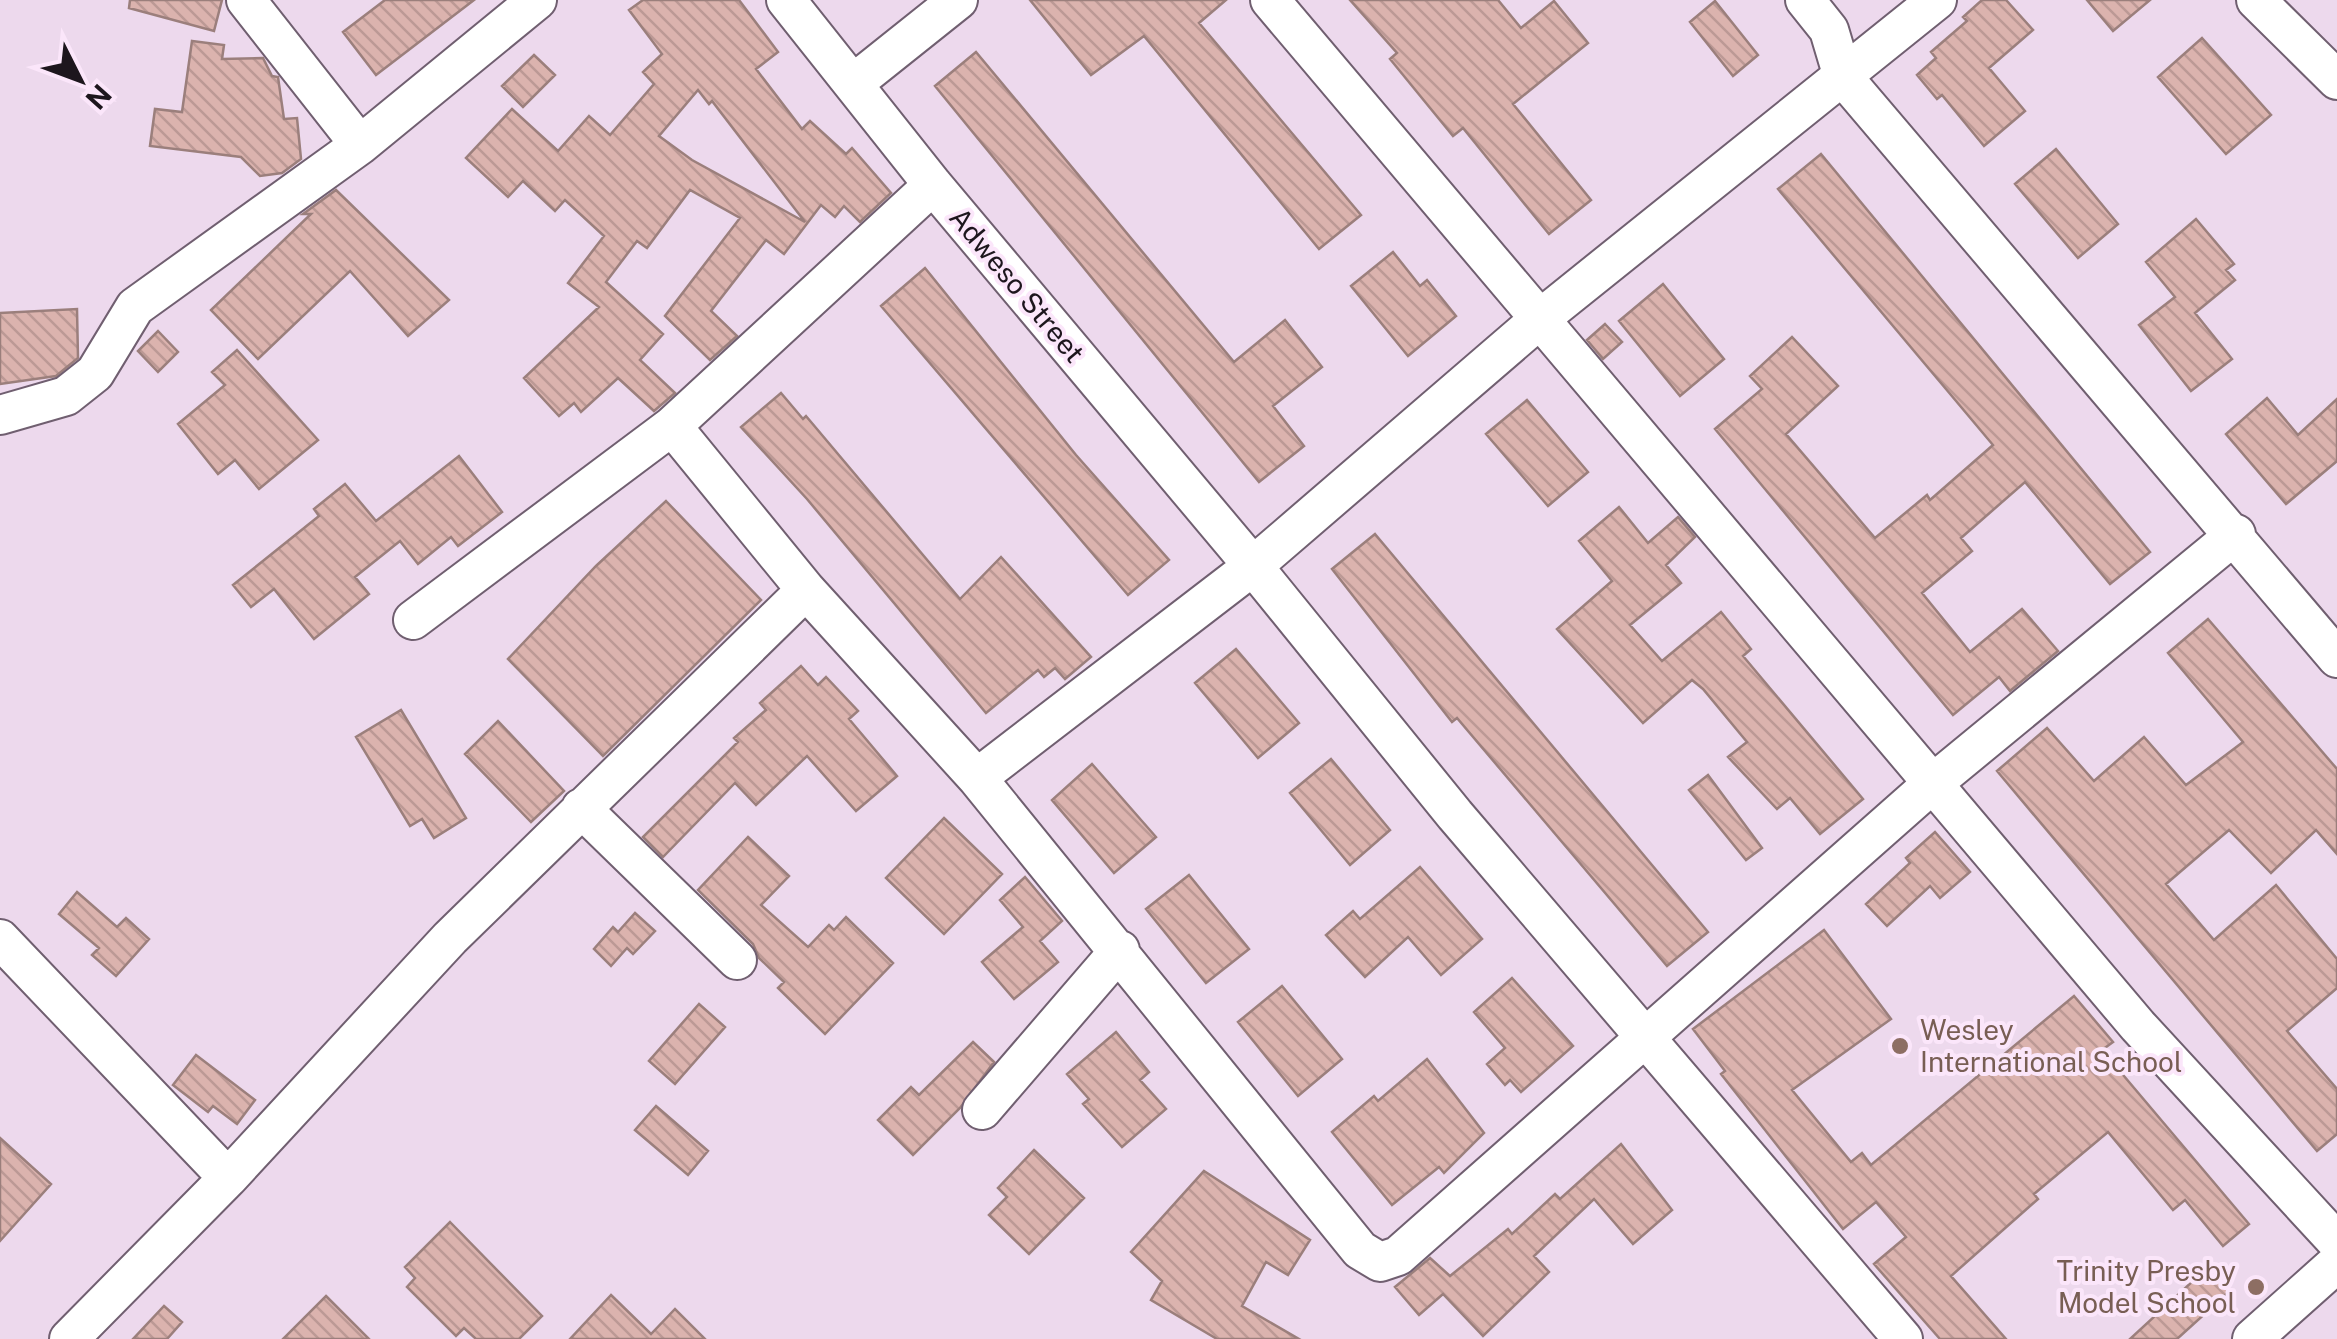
<svg xmlns="http://www.w3.org/2000/svg" width="2337" height="1339" viewBox="0 0 2337 1339" font-family="'Public Sans',sans-serif">
<style>
.building{fill:url(#building-back-hatch);stroke:#9b7f7c;stroke-width:2.5;fill-rule:evenodd}
.lines{fill:none;stroke-linecap:round;stroke-linejoin:round}
.minor-casing{stroke:#705f70;stroke-width:42}
.minor{stroke:#fff;stroke-width:38}
.education-dot{fill:#8d6e63;stroke:#fbe6fa;stroke-width:4}
.labels{text-anchor:middle;stroke-width:8;stroke-linejoin:round;paint-order:stroke}
.street-label{font-size:28px;fill:#1d161d;stroke:#fbe6fa}
.education-label{font-size:28px;fill:#785e54;stroke:#fbe6fa;text-anchor:start}
</style>
<defs>
<pattern id="building-back-hatch" width="6" height="6" patternUnits="userSpaceOnUse" patternTransform="scale(2.5)"><rect width="6" height="6" fill="#dbb3ae"/><path d="M-1 5l2 2M0 0l6 6M5-1l2 2" fill="none" stroke="#bc9995"/></pattern>
</defs>
<rect width="100%" height="100%" fill="#edd9ed"/>
<path class="building" d="M130,0H222L214,31L129,8Z
M385,0H474L376,75L343,32Z
M643,0H739L778,52L756,69L802,129L810,121L846,154L852,148L891,193L860,222L844,206L835,217L821,205L784,254L766,240L711,311L737,336L710,360L665,316L740,218L690,190L647,248L637,241L606,282L663,334L640,360L675,393L654,411L618,378L581,412L574,403L559,416L524,378L599,307L568,283L604,236L565,200L555,211L523,181L508,197L466,158L512,109L558,151L589,116L610,135L654,84L643,72L662,54L629,10ZM698,90L709,104L712,101L805,222L692,160L659,136Z
M1030,0H1226L1199,23L1361,215L1319,249L1144,36L1091,75Z
M1350,0H1498L1521,28L1554,1L1588,43L1513,104L1591,200L1549,234L1463,128L1453,136L1390,59L1397,53Z
M1982,0H2006L2033,30L1989,68L2025,111L1984,146L1942,95L1937,99L1917,75L1936,58L1931,52L1967,21L1963,17Z
M2087,0H2150L2113,31Z
M1715,1L1758,55L1733,76L1690,22Z
M2202,38L2271,115L2226,154L2158,77Z
M192,41L224,45L222,59L263,58L272,76L278,77L284,119L297,118L301,159L282,173L260,176L241,157L150,146L155,109L182,112Z
M976,52L1234,362L1285,320L1322,367L1273,406L1304,446L1259,482L935,86Z
M534,55L555,75L523,107L502,86Z
M2056,149L2118,224L2078,258L2015,184Z
M1821,154L2150,552L2110,584L2025,482L1961,538L1972,551L1922,593L1970,652L2022,609L2058,651L2010,691L1999,677L1953,715L1715,429L1762,389L1750,376L1792,337L1838,386L1786,434L1875,538L1927,495L1930,500L1993,445L1778,189Z
M336,190L449,300L408,336L350,271L258,359L211,310L311,214H303Z
M2196,219L2234,264L2226,270L2235,280L2195,313L2232,359L2191,391L2139,325L2175,297L2146,262Z
M1393,252L1420,286L1427,280L1456,316L1408,356L1351,286Z
M925,268L1076,455L1169,560L1128,595L881,306Z
M1663,284L1724,359L1680,396L1619,321Z
M77,309L78,358L56,376L0,384V313Z
M1605,324L1622,342L1603,359L1587,340Z
M158,331L178,352L158,372L138,351Z
M237,350L318,440L259,489L235,460L218,474L178,424L225,385L212,372Z
M781,393L803,419L806,416L960,599L1001,557L1091,657L1065,679L1055,668L1044,677L1038,670L986,713L807,499L741,427Z
M2267,398L2298,435L2337,399V461L2286,504L2226,434Z
M1527,400L1588,472L1548,506L1486,434Z
M459,456L502,512L458,546L451,537L418,564L400,541L355,577L369,594L314,639L274,589L251,607L233,585L319,516L314,509L345,484L376,521Z
M666,501L761,600L603,756L508,659L596,566Z
M1619,507L1648,543L1678,517L1695,537L1666,565L1681,583L1630,625L1662,661L1721,612L1751,649L1743,656L1863,799L1820,834L1790,798L1777,809L1728,757L1747,742L1703,689L1692,680L1643,723L1557,629L1612,581L1579,541Z
M1375,534L1708,932L1667,966L1457,718L1452,722L1332,569Z
M2208,619L2337,769V854L2316,830L2271,873L2229,830L2166,884L2214,940L2276,885L2337,959V988L2287,1031L2337,1089V1134L2317,1151L1997,771L2047,728L2094,781L2144,737L2186,785L2243,742L2168,653Z
M1236,649L1299,723L1258,758L1195,683Z
M801,666L818,685L826,677L858,711L849,719L897,776L856,811L807,756L756,805L735,783L663,857L643,837L738,742L734,738L766,710L760,703Z
M401,710L466,818L434,838L422,819L410,826L356,737Z
M498,721L564,791L531,822L465,754Z
M1331,759L1390,830L1350,865L1290,793Z
M1092,764L1156,837L1114,873L1052,800Z
M1708,775L1762,848L1746,860L1689,790Z
M944,818L1002,874L944,934L886,878Z
M1935,832L1970,872L1940,898L1930,886L1887,926L1866,904L1910,863L1906,858Z
M748,837L789,876L761,905L808,947L829,925L834,930L846,917L893,963L825,1034L778,988L784,982L759,958L753,944L698,890Z
M1420,867L1482,939L1441,975L1408,937L1365,977L1326,935L1353,911L1360,919Z
M1189,875L1249,949L1206,983L1146,909Z
M1025,877L1062,921L1040,941L1058,962L1014,999L982,962L1023,927L1000,900Z
M77,892L117,927L126,918L149,939L116,976L92,955L99,948L59,914Z
M635,913L655,931L633,954L627,948L611,966L594,949L613,927L618,932Z
M1824,930L1891,1019L1792,1090L1851,1162L1862,1153L1871,1165L2074,996L2113,1042L2102,1050L2249,1224L2223,1246L2185,1200L2173,1210L2108,1132L2034,1194L2038,1199L1951,1276L2006,1339H1940L1874,1264L1906,1237L1876,1202L1843,1229L1721,1074L1725,1071L1693,1029Z
M1512,978L1573,1046L1521,1092L1510,1080L1505,1085L1487,1064L1505,1048L1474,1012Z
M1282,986L1342,1059L1298,1096L1238,1022Z
M699,1004L725,1027L675,1084L649,1061Z
M1116,1032L1149,1072L1140,1080L1166,1109L1122,1147L1083,1104L1089,1099L1067,1074Z
M973,1042L994,1062L960,1108L913,1155L878,1120L911,1087L919,1095Z
M196,1055L255,1100L237,1124L213,1106L208,1112L173,1085Z
M1427,1059L1484,1133L1444,1173L1439,1167L1392,1205L1332,1132L1374,1096L1378,1101Z
M656,1106L708,1151L688,1175L635,1130Z
M0,1138L51,1184L0,1241Z
M1621,1144L1672,1210L1633,1244L1594,1199L1534,1256L1549,1272L1483,1336L1443,1294L1419,1315L1395,1287L1430,1258L1450,1276L1508,1229L1512,1234L1555,1194L1560,1199Z
M1034,1150L1084,1198L1029,1254L989,1215L1007,1197L998,1188Z
M1204,1171L1310,1240L1288,1275L1266,1262L1242,1306L1299,1339H1217L1151,1300L1162,1281L1131,1252Z
M450,1222L542,1316L519,1339H476L464,1328L456,1336L407,1287L415,1278L405,1267Z
M2207,1268L2229,1292L2177,1339H2130Z
M611,1295L651,1334L675,1309L705,1339H570Z
M326,1296L369,1339H283Z
M164,1306L182,1322L167,1339H133Z"/>
<g class="lines">
<defs>
<path id="minor" d="M246,0L360,145
M786,0L933,185L1253,566L1455,815L1903,1339
M1270,0L2138,1026L2337,1242
M1805,0L1829,30L1843,77L2337,658
M2256,0L2337,80
M854,83L958,0
M933,185L672,426L806,590L977,778L1360,1250L1380,1262L1398,1256L1932,784L2236,534
M0,415L66,396L95,373L135,307L360,145L537,0
M413,620L672,426
M977,778L1253,566L1541,318L1937,0
M581,808L737,960
M0,939L228,1178
M982,1110L1120,950
M69,1339L228,1178L450,938L806,590
M2252,1339L2337,1263"/>
</defs>
<use href="#minor" class="minor-casing"/>
<use href="#minor" class="minor"/>
</g>
<g class="education-dot">
<circle cx="1900" cy="1046" r="10"/>
<circle cx="2256" cy="1287" r="10"/>
</g>
<g class="labels">
<g class="street-label">
<text transform="translate(1017 285) rotate(50)" y="10">Adweso Street</text>
</g>
<g class="education-label">
<text x="1920" y="1040">Wesley<tspan x="1920" dy="32">International School</tspan></text>
<text x="2236" y="1281" text-anchor="end">Trinity Presby<tspan x="2236" dy="32">Model School</tspan></text>
</g>
</g>
<g transform="translate(80 80) rotate(132)" stroke="#fbe6fa" stroke-width="8" paint-order="stroke">
<path d="M0-8L18 38L0 25L-18 38Z" fill="#1d161d"/>
<text y="-15" font-size="28" font-weight="bold" text-anchor="middle" fill="#1d161d">N</text>
</g>
</svg>
